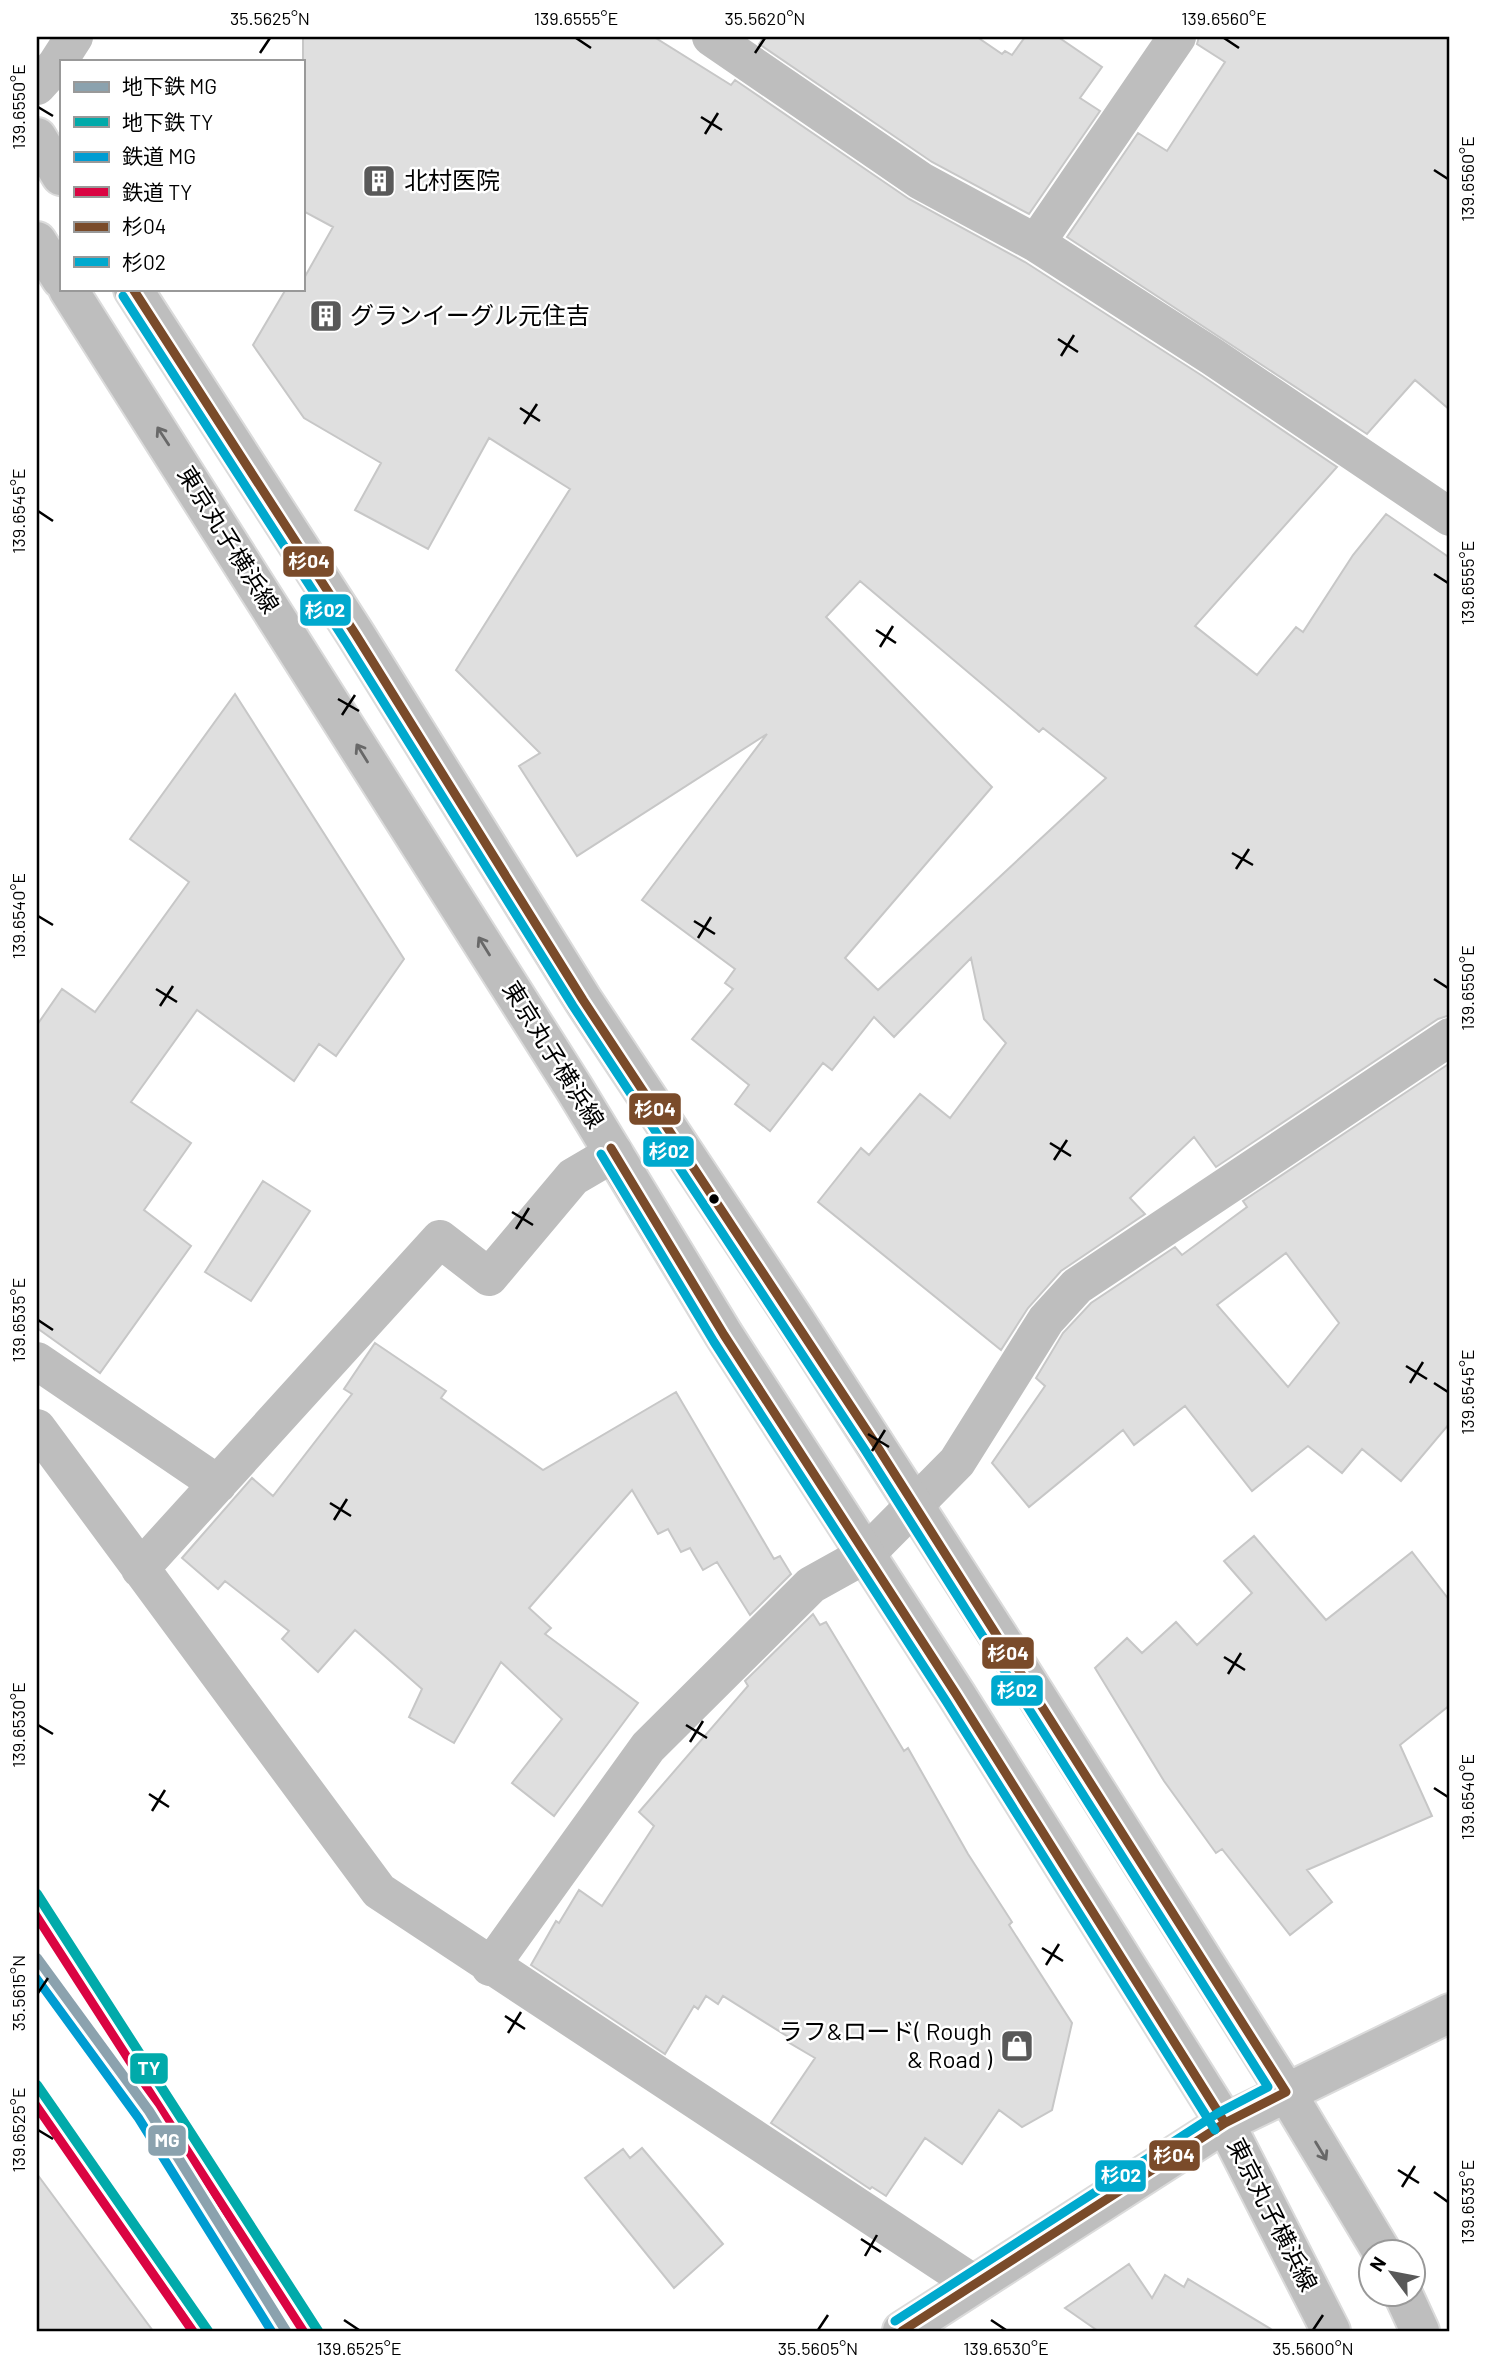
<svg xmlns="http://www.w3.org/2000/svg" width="1487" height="2368" viewBox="0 0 1487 2368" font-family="Barlow,'Noto Sans JP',sans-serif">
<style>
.building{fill:#dfdfdf;stroke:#c7c7c7;stroke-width:2;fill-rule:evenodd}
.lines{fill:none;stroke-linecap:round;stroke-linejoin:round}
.primary-casing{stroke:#dbdbdb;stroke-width:42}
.minor{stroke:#bebebe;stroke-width:38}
.primary{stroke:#bebebe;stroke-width:38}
.bus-1-casing{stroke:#fff;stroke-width:14}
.bus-2-casing{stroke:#fff;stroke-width:14}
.bus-1{stroke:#7a4b2a;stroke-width:9}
.bus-2{stroke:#00a9ce;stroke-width:9}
.rail-1-casing{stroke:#fff;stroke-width:16}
.rail-2-casing{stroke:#fff;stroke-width:16}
.rail-1{stroke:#009cd2;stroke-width:10}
.rail-2{stroke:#da0442;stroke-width:10}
.metro-1-casing{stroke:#fff;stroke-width:16}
.metro-2-casing{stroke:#fff;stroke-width:16}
.metro-1{stroke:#8ba2ae;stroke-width:10}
.metro-2{stroke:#01aaaa;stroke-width:10}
.oneway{stroke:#686868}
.ticks{fill:none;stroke:#000;stroke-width:2.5}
.bus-dot{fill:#000;stroke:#fff;stroke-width:2.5}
.labels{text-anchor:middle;stroke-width:5;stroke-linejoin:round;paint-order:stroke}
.poi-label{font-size:24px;fill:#000;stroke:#fff;text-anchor:start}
.street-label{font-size:24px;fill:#000;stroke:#fff}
.line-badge{stroke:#fff;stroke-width:2.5}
.badge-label{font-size:19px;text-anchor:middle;font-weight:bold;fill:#fff}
.neatline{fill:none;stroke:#000;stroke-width:2.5}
.ticks-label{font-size:18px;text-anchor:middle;fill:#000}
</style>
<rect width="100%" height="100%" fill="#fff"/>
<path class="building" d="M303,37H654L731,85L735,80L909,199L1025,262L1201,375L1337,467L1195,626L1257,675L1296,627L1303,632L1353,555L1386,514L1450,558V1015L1438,1019L1216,1167L1194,1137L1130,1198L1145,1214L1061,1271L1028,1308L1001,1350L818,1202L861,1148L869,1155L920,1094L950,1118L1006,1043L984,1019L971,958L894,1037L874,1017L832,1070L823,1063L770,1131L735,1104L749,1085L692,1039L733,989L725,983L735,969L642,900L767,734L577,856L519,766L540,753L456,670L570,489L489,438L428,549L355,510L381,463L304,418L253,345L286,289H303V280L333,227L303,211ZM860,581L1039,732L1043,728L1106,778L878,990L845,958L992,787L826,617Z
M764,37H977L1002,54L1005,51L1012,55L1025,37H1058L1102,67L1080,98L1100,111L1029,214L932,162L759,44Z
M1199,37H1450V410L1415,380L1367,434L1067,237L1138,133L1167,151L1225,62L1197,44Z
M235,694L404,959L336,1056L319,1044L294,1081L197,1010L131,1102L191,1143L144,1210L191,1246L100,1373L37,1328V1025L62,989L95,1012L189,882L130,839Z
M1450,1063V1423L1401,1481L1362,1449L1342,1473L1308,1446L1252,1491L1185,1406L1134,1445L1123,1430L1029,1507L992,1463L1045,1386L1036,1378L1063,1333L1091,1303L1175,1247L1182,1255L1247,1207L1243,1201ZM1286,1253L1339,1323L1288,1387L1217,1305Z
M263,1181L310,1211L251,1301L205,1272Z
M375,1343L446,1391L441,1398L543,1470L676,1392L774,1559L780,1556L791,1574L750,1615L717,1562L703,1570L690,1548L681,1552L668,1529L658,1534L632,1490L529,1608L551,1628L545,1634L638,1703L554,1816L512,1783L562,1719L501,1662L454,1743L409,1717L422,1689L355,1630L318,1672L282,1639L289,1631L225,1581L218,1589L182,1558L252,1478L273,1496L352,1394L344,1389Z
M1254,1536L1326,1620L1412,1552L1450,1601V1705L1400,1745L1432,1816L1307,1870L1332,1902L1290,1935L1222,1849L1216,1853L1164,1781L1095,1668L1127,1638L1142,1653L1176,1622L1197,1645L1252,1593L1224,1561Z
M813,1614L820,1625L826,1622L904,1751L908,1748L968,1854L1012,1922L1009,1925L1072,2023L1052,2110L1022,2127L999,2110L962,2164L925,2138L886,2196L872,2187L870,2189L771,2123L815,2058L788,2042L790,2038L723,1996L718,2004L706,1996L698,2009L694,2006L665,2054L531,1965L556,1921L559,1923L579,1890L602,1906L654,1826L639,1812L748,1686L745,1681Z
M642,2148L723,2244L674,2288L585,2178L623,2149L630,2158Z
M37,2174L153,2331H37Z
M1129,2264L1152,2298L1165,2275L1184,2287L1188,2279L1274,2331H1098L1065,2308Z"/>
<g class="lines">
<defs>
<path id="primary" d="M37,137L61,176
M37,241L61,279
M68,289L574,1088L724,1335L956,1694L1225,2123L1331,2331
M133,289L356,635L583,1000L793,1317L1012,1657L1286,2092L1382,2252
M1403,2294L1420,2331
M902,2331L1225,2123L1450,2013"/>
</defs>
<use href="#primary" class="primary-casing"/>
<path class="minor" d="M711,37L921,181L1036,243L1213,357L1450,517
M37,86L56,65L74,37
M1036,243L1177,37
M37,1361L218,1484
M37,1428L379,1891L973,2283
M140,1569L440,1239L489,1277L573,1177L614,1153
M490,1967L648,1747L811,1585L865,1555L957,1462L1046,1320L1077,1286L1450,1037"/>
<use href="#primary" class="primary"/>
<defs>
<path id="bus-1" d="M133,289L356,635L583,1000L875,1443L1286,2092L1225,2123L902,2331
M611,1148L724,1335L956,1694L1225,2123"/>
<path id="bus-2" d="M123,296L346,642L573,1006L865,1450L1268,2087L1218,2113L895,2321
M601,1154L714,1342L946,1701L1215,2130"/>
</defs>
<use href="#bus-1" class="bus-1-casing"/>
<use href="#bus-2" class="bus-2-casing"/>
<use href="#bus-1" class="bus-1"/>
<use href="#bus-2" class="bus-2"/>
<defs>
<path id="rail-1" d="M37,1978L139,2118L272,2331"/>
<path id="rail-2" d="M37,1916L304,2331
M37,2106L193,2331"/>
</defs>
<use href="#rail-1" class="rail-1-casing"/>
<use href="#rail-2" class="rail-2-casing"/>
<use href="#rail-1" class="rail-1"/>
<use href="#rail-2" class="rail-2"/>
<defs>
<path id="metro-1" d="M37,1958L149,2111L286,2331"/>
<path id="metro-2" d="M37,1894L318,2331
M37,2085L208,2331"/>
</defs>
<use href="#metro-1" class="metro-1-casing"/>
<use href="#metro-2" class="metro-2-casing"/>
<use href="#metro-1" class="metro-1"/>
<use href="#metro-2" class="metro-2"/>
</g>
<defs><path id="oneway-shaft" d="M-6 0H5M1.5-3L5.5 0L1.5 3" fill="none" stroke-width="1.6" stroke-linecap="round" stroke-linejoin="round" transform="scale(1.75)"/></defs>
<g class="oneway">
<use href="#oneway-shaft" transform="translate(163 436) rotate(-123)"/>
<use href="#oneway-shaft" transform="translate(362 753) rotate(-122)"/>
<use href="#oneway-shaft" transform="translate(484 946) rotate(-122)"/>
<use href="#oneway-shaft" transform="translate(1321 2151) rotate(59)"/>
</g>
<path class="ticks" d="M576,38L591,48M1224,38L1239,48M260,53L270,38M755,53L765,38M38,107L53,116M701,117L722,130M705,134L718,113M1434,170L1448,179M1058,339L1078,352M1061,356L1074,335M520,408L540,421M524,424L537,404M38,511L53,521M1434,574L1448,583M876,630L896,643M880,647L893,626M338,699L359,711M342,715L355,695M1232,853L1253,865M1236,869L1249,849M38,916L53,925M694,921L715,934M698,938L711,917M1434,979L1448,988M156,989L177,1002M160,1006L173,986M1050,1143L1071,1156M1054,1160L1067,1140M512,1212L533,1225M516,1229L529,1208M38,1320L53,1330M1406,1366L1427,1379M1410,1383L1423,1362M1434,1383L1448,1392M868,1434L889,1447M872,1451L885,1430M330,1503L351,1516M334,1520L347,1499M1224,1657L1245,1670M1228,1674L1241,1653M38,1725L53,1734M686,1725L707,1738M690,1742L703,1721M1434,1788L1448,1797M149,1794L169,1807M152,1811L165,1790M1042,1948L1063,1961M1046,1965L1059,1944M38,1993L48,1978M505,2016L525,2029M508,2033L521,2012M38,2130L53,2139M1398,2170L1419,2183M1402,2187L1415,2166M1434,2192L1448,2202M861,2239L881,2252M865,2256L877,2235M344,2320L359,2330M991,2320L1006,2330M818,2330L828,2315M1313,2330L1323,2315"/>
<defs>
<symbol id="building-square" viewBox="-11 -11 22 22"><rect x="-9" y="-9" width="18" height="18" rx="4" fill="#595959" stroke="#fff"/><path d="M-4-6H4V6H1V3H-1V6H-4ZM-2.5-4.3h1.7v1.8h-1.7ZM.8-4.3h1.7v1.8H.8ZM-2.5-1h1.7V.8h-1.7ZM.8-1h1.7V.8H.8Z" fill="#fff"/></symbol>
<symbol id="shop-square" viewBox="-11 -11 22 22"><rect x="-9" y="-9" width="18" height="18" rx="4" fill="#595959" stroke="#fff"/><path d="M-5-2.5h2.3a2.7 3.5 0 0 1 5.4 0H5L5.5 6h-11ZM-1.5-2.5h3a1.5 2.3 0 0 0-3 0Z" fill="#fff"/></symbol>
</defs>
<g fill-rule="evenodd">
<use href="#building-square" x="360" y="162" width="38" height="38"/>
<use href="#building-square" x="307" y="297" width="38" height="38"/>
<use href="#shop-square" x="998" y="2027" width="38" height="38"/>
</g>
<circle class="bus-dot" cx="714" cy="1199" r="6"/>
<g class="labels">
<g class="poi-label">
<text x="404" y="189">北村医院</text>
<text x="350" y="324">グランイーグル元住吉</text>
<text x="992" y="2040" text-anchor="end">ラフ&amp;ロード( Rough<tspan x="992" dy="28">&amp; Road )</tspan></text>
</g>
<g class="street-label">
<text transform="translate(228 540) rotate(58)" y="8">東京丸子横浜線</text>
<text transform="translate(553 1055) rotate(58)" y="8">東京丸子横浜線</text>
<text transform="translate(1272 2215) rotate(63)" y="8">東京丸子横浜線</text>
</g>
</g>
<g class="line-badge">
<rect x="282" y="545" width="53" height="33" rx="7" fill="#7a4b2a"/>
<rect x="299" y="593" width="53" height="34" rx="7" fill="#00a9ce"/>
<rect x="628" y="1092" width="54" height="34" rx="7" fill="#7a4b2a"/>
<rect x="642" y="1135" width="53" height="33" rx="7" fill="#00a9ce"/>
<rect x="981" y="1636" width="54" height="34" rx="7" fill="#7a4b2a"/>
<rect x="990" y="1674" width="54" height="33" rx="7" fill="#00a9ce"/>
<rect x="129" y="2052" width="40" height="33" rx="7" fill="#01aaaa"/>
<rect x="147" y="2124" width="40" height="33" rx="7" fill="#8ba2ae"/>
<rect x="1148" y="2139" width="53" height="33" rx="7" fill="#7a4b2a"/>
<rect x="1094" y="2159" width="53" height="34" rx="7" fill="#00a9ce"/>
</g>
<g class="badge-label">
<text x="309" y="568">杉04</text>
<text x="325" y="617">杉02</text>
<text x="655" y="1116">杉04</text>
<text x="669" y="1158">杉02</text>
<text x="1008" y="1660">杉04</text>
<text x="1017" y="1697">杉02</text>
<text x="149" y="2075">TY</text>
<text x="167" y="2147">MG</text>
<text x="1174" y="2162">杉04</text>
<text x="1121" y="2182">杉02</text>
</g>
<rect width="1487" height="2368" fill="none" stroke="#ffffff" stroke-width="77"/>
<rect x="60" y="60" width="245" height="231" fill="#ffffff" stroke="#999999" stroke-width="2"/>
<rect x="74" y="82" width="35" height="10" fill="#8ba2ae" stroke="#999999" stroke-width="2"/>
<text x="122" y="94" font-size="21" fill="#000000">地下鉄 MG</text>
<rect x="74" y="117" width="35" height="10" fill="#01aaaa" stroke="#999999" stroke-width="2"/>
<text x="122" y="130" font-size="21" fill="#000000">地下鉄 TY</text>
<rect x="74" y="152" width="35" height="10" fill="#009cd2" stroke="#999999" stroke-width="2"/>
<text x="122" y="164" font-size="21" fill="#000000">鉄道 MG</text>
<rect x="74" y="187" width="35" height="10" fill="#da0442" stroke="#999999" stroke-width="2"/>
<text x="122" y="200" font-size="21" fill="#000000">鉄道 TY</text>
<rect x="74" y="222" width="35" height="10" fill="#7a4b2a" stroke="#999999" stroke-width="2"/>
<text x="122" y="234" font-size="21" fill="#000000">杉04</text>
<rect x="74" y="257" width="35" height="10" fill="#00a9ce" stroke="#999999" stroke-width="2"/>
<text x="122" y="270" font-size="21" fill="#000000">杉02</text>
<g transform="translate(1392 2273) rotate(302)"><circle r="33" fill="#ffffff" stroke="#999999" stroke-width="2"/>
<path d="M0-5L12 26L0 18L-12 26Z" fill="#595959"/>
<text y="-10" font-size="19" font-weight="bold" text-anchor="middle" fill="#000000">N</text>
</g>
<rect x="38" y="38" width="1410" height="2292" class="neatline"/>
<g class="ticks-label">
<text x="270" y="25">35.5625°N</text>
<text x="576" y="25">139.6555°E</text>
<text x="765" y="25">35.5620°N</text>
<text x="1224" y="25">139.6560°E</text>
<text transform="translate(19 107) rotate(-90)" y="6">139.6550°E</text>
<text transform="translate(1468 179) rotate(-90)" y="6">139.6560°E</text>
<text transform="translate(19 511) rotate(-90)" y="6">139.6545°E</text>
<text transform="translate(1468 583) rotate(-90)" y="6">139.6555°E</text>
<text transform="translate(19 916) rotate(-90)" y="6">139.6540°E</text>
<text transform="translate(1468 988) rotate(-90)" y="6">139.6550°E</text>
<text transform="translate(19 1320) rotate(-90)" y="6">139.6535°E</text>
<text transform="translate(1468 1392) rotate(-90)" y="6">139.6545°E</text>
<text transform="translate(19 1725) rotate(-90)" y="6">139.6530°E</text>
<text transform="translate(1468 1797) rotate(-90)" y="6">139.6540°E</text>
<text transform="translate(19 1993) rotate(-90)" y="6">35.5615°N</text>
<text transform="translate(19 2130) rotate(-90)" y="6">139.6525°E</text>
<text transform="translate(1468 2202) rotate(-90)" y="6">139.6535°E</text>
<text x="359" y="2355">139.6525°E</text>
<text x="818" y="2355">35.5605°N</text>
<text x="1006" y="2355">139.6530°E</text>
<text x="1313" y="2355">35.5600°N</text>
</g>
</svg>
